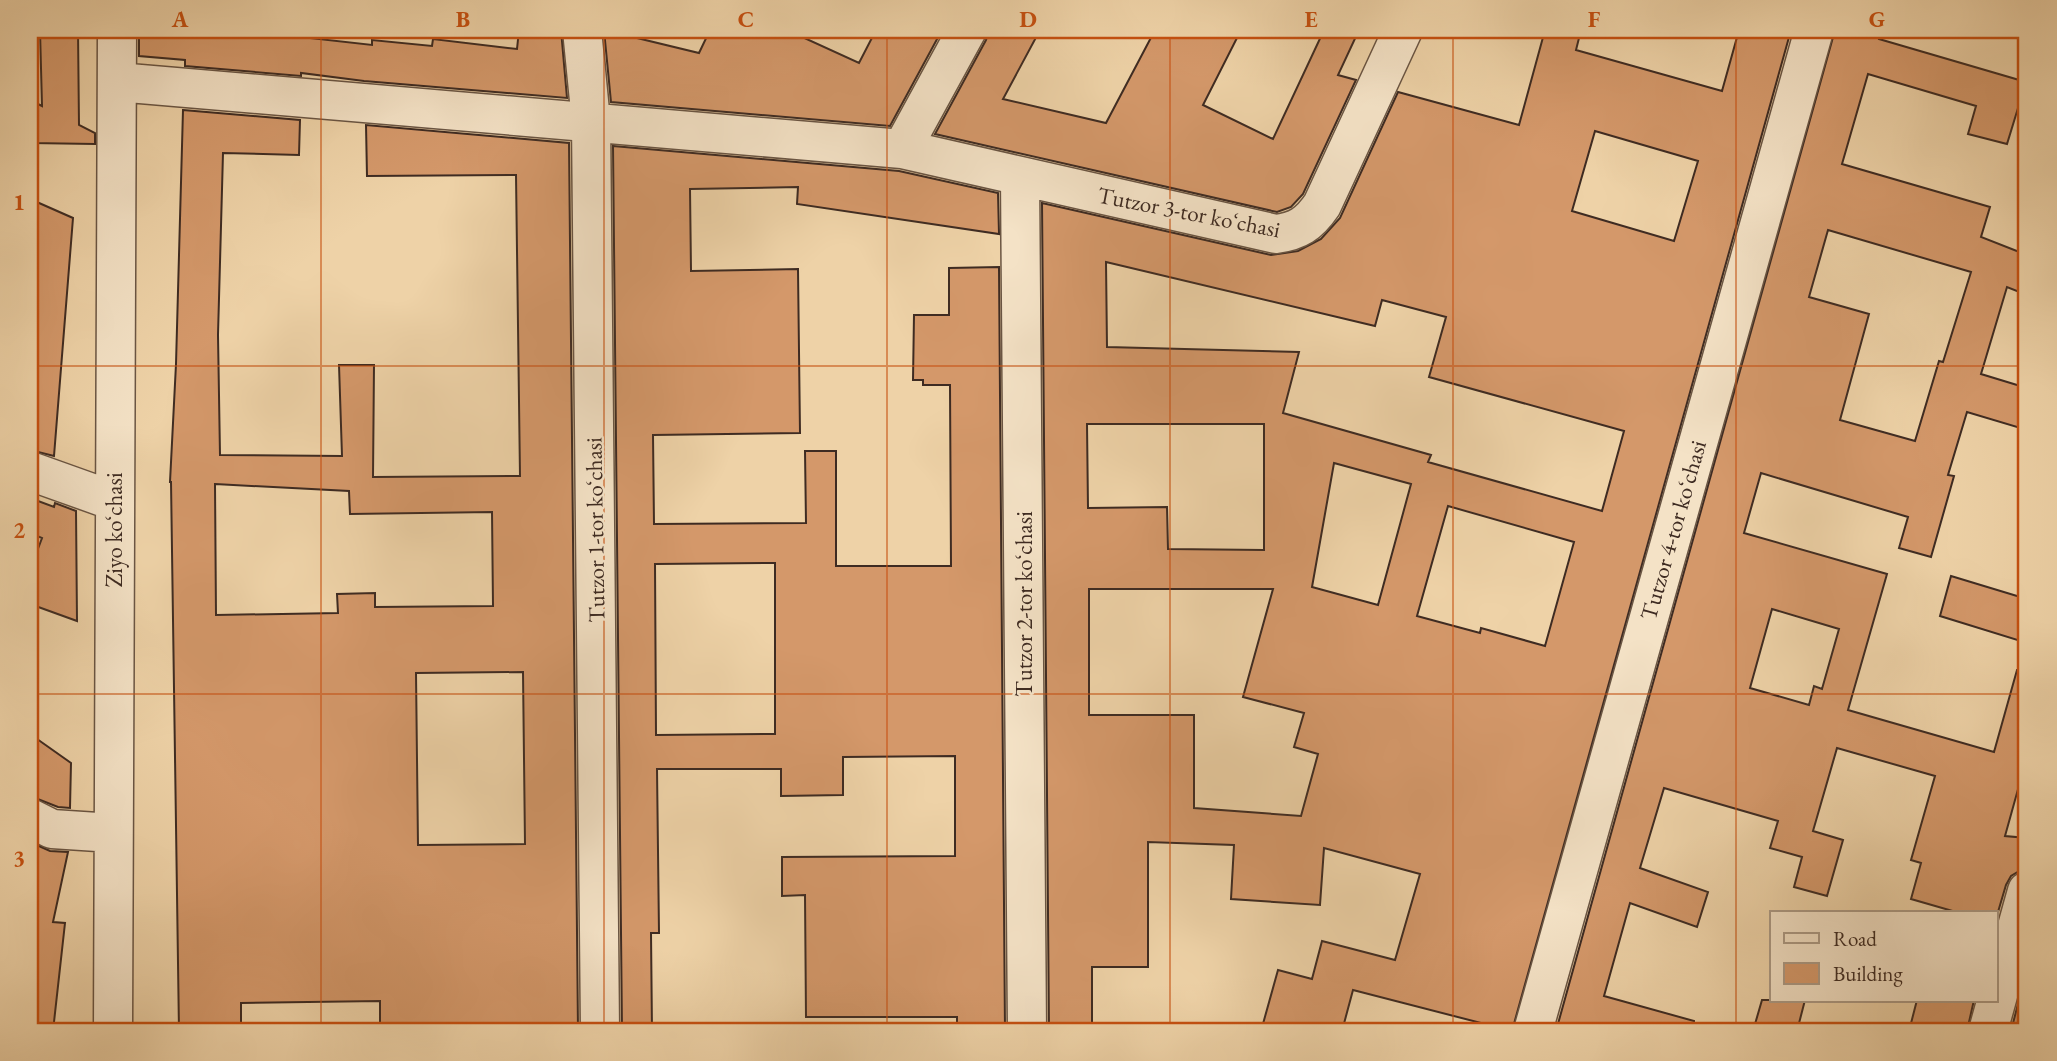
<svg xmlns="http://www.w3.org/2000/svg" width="2057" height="1061" viewBox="0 0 2057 1061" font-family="'EB Garamond',serif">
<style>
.building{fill:#d4986a;stroke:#3e2b22;stroke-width:2;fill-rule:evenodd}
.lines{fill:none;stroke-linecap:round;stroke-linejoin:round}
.minor-casing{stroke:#6a5543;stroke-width:41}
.minor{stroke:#f4e2c6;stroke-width:38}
.grid{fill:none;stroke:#c65010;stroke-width:2;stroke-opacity:0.55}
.labels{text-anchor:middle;stroke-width:5;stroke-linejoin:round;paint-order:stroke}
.street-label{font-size:23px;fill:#3e2b22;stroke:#f4e2c6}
.neatline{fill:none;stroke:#c65010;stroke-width:2.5}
.grid-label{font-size:23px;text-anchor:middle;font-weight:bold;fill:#c65010}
</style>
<rect width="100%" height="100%" fill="#eed2a7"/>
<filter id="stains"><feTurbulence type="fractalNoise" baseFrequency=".00286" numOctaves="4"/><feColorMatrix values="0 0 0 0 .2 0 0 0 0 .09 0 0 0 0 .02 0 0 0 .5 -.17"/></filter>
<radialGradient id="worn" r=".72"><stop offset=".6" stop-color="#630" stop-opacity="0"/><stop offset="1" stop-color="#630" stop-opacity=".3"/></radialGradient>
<path class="building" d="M40,30H78L79,125L95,133V144L30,143V100L42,106Z
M139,30H239L372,45V40L432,46L433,39L517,49L519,30H561L567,98L364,81L301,73V76L185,66V60L139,56Z
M604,30L699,53L710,30H787L859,63L876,30H942L890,126L611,102Z
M989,30H1040L1003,99L1106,123L1155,30H1241L1203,105L1273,139L1324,30H1359L1338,75L1356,80L1303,194L1291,207L1277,212L935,134L986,40Z
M1545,30H1581L1576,50L1722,91L1739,30H1791L1512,1031L1353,990L1342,1031H1261L1278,970L1312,979L1322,941L1395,960L1420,874L1324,848L1320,905L1231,899L1234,845L1148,842V967H1092V1031H1049L1042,203L1271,255L1298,251L1321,239L1340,218L1398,92L1519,125ZM1595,131L1698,161L1674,241L1572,211ZM1106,262L1375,326L1382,300L1446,317L1429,377L1624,431L1602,511L1428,462L1431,455L1283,413L1299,352L1107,347ZM1087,424H1264V550L1168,549L1167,507L1088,508ZM1334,463L1411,484L1378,605L1312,587ZM1448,506L1574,542L1545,646L1481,628L1480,633L1417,616ZM1089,589H1273L1243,697L1304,713L1294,747L1318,754L1301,816L1194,808V715H1089Z
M1835,30H1881L1879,39L2026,82L2007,144L1968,134L1976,106L1868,74L1842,164L1990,207L1981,237L2027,255V295L2007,287L1981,374L2027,388V430L1967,412L1948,475L1954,476L1931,557L1899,548L1908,517L1761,473L1744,533L1887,574L1848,710L1994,752L2017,670L2027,671V757L2005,836L2027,838V870H2021L2011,876L2006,885L1998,912H1956L1911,899L1921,863L1911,860L1935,776L1837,748L1813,831L1843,840L1827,896L1794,887L1802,857L1770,848L1778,821L1664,788L1640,868L1708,892L1697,927L1630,903L1604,996L1694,1021L1693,1031H1556ZM1828,230L1971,272L1943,362L1939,361L1915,441L1840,420L1869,314L1809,297ZM1772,609L1839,629L1822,689L1814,686L1809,705L1750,688Z
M183,110L300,120L299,155L223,153L218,335L220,455L342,456L339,365H374L373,477L520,476L516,175L367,176L366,125L569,143L578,1031H380V1001L241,1003V1031H179L171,482H170L176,364ZM215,484L349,491L350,514L492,512L493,606L375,607V593L337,594L338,613L216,615ZM523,672L525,844L418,845L416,673Z
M613,146L899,171L998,193L999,234L797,204L798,187L690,189L691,271L798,269L800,433L653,435L654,524L806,523L805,451H836V566H951L950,385H923V380H913L914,315H949V268L999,267L1005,1031H957V1017H806L805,895L782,896V857L955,856V756L843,757V795L781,796V769H657L659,933H651L652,1031H622ZM775,563V734L656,735L655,564Z
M30,199L73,218L54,456L30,450Z
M30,498L54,507L55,503L76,511L77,621L30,604V570L42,538L30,533Z
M1951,576L2027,599V643L1940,616Z
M30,734L71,763L70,808L58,807L30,796Z
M30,842L50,851L68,852L53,922L65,923L53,1031H30Z
M1762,1000H1805L1797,1031H1753Z
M1917,1000H1974L1967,1031H1909Z
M2019,1000H2027V1031H2011Z"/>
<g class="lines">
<defs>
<path id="minor" d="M582,30L591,121L600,1031
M117,82L902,149L1276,234C1298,231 1309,224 1322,205L1403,30
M902,149L967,30
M1020,177L1027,1031
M30,471L114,501
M30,818L52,829L113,833
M113,1031L117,30
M1533,1031L1814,30
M1988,1031L2027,891"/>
</defs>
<use href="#minor" class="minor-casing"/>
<use href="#minor" class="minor"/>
</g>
<path class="grid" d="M321,30V1031M604,30V1031M887,30V1031M1170,30V1031M1453,30V1031M1736,30V1031M30,366H2027M30,694H2027"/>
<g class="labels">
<g class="street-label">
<text transform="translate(1189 212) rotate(11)" y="8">Tutzor 3-tor koʻchasi</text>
<text transform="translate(114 530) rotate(-90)" y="8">Ziyo koʻchasi</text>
<text transform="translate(595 530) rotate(-91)" y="8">Tutzor 1-tor koʻchasi</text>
<text transform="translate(1673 530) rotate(-74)" y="8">Tutzor 4-tor koʻchasi</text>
<text transform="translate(1024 604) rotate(-90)" y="8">Tutzor 2-tor koʻchasi</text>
</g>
</g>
<rect width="2057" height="1061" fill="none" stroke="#eed2a7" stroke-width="77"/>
<rect x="1770" y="911" width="228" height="91" fill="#f4e2c6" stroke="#ab9984" stroke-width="2"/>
<rect x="1784" y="933" width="35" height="10" fill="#f4e2c6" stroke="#ab9984" stroke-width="2"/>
<text x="1833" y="946" font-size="21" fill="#3e2b22">Road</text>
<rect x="1784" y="963" width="35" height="21" fill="#d4986a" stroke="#ab9984" stroke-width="2"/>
<text x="1833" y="981" font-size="21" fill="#3e2b22">Building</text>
<rect x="38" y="38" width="1980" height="985" class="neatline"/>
<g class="grid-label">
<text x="180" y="27">A</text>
<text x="463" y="27">B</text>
<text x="746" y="27">C</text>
<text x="1028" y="27">D</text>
<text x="1311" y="27">E</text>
<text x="1594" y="27">F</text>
<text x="1877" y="27">G</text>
<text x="19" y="210">1</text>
<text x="19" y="538">2</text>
<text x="19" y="866">3</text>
</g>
<rect width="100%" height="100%" filter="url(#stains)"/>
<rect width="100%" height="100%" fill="url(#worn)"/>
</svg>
